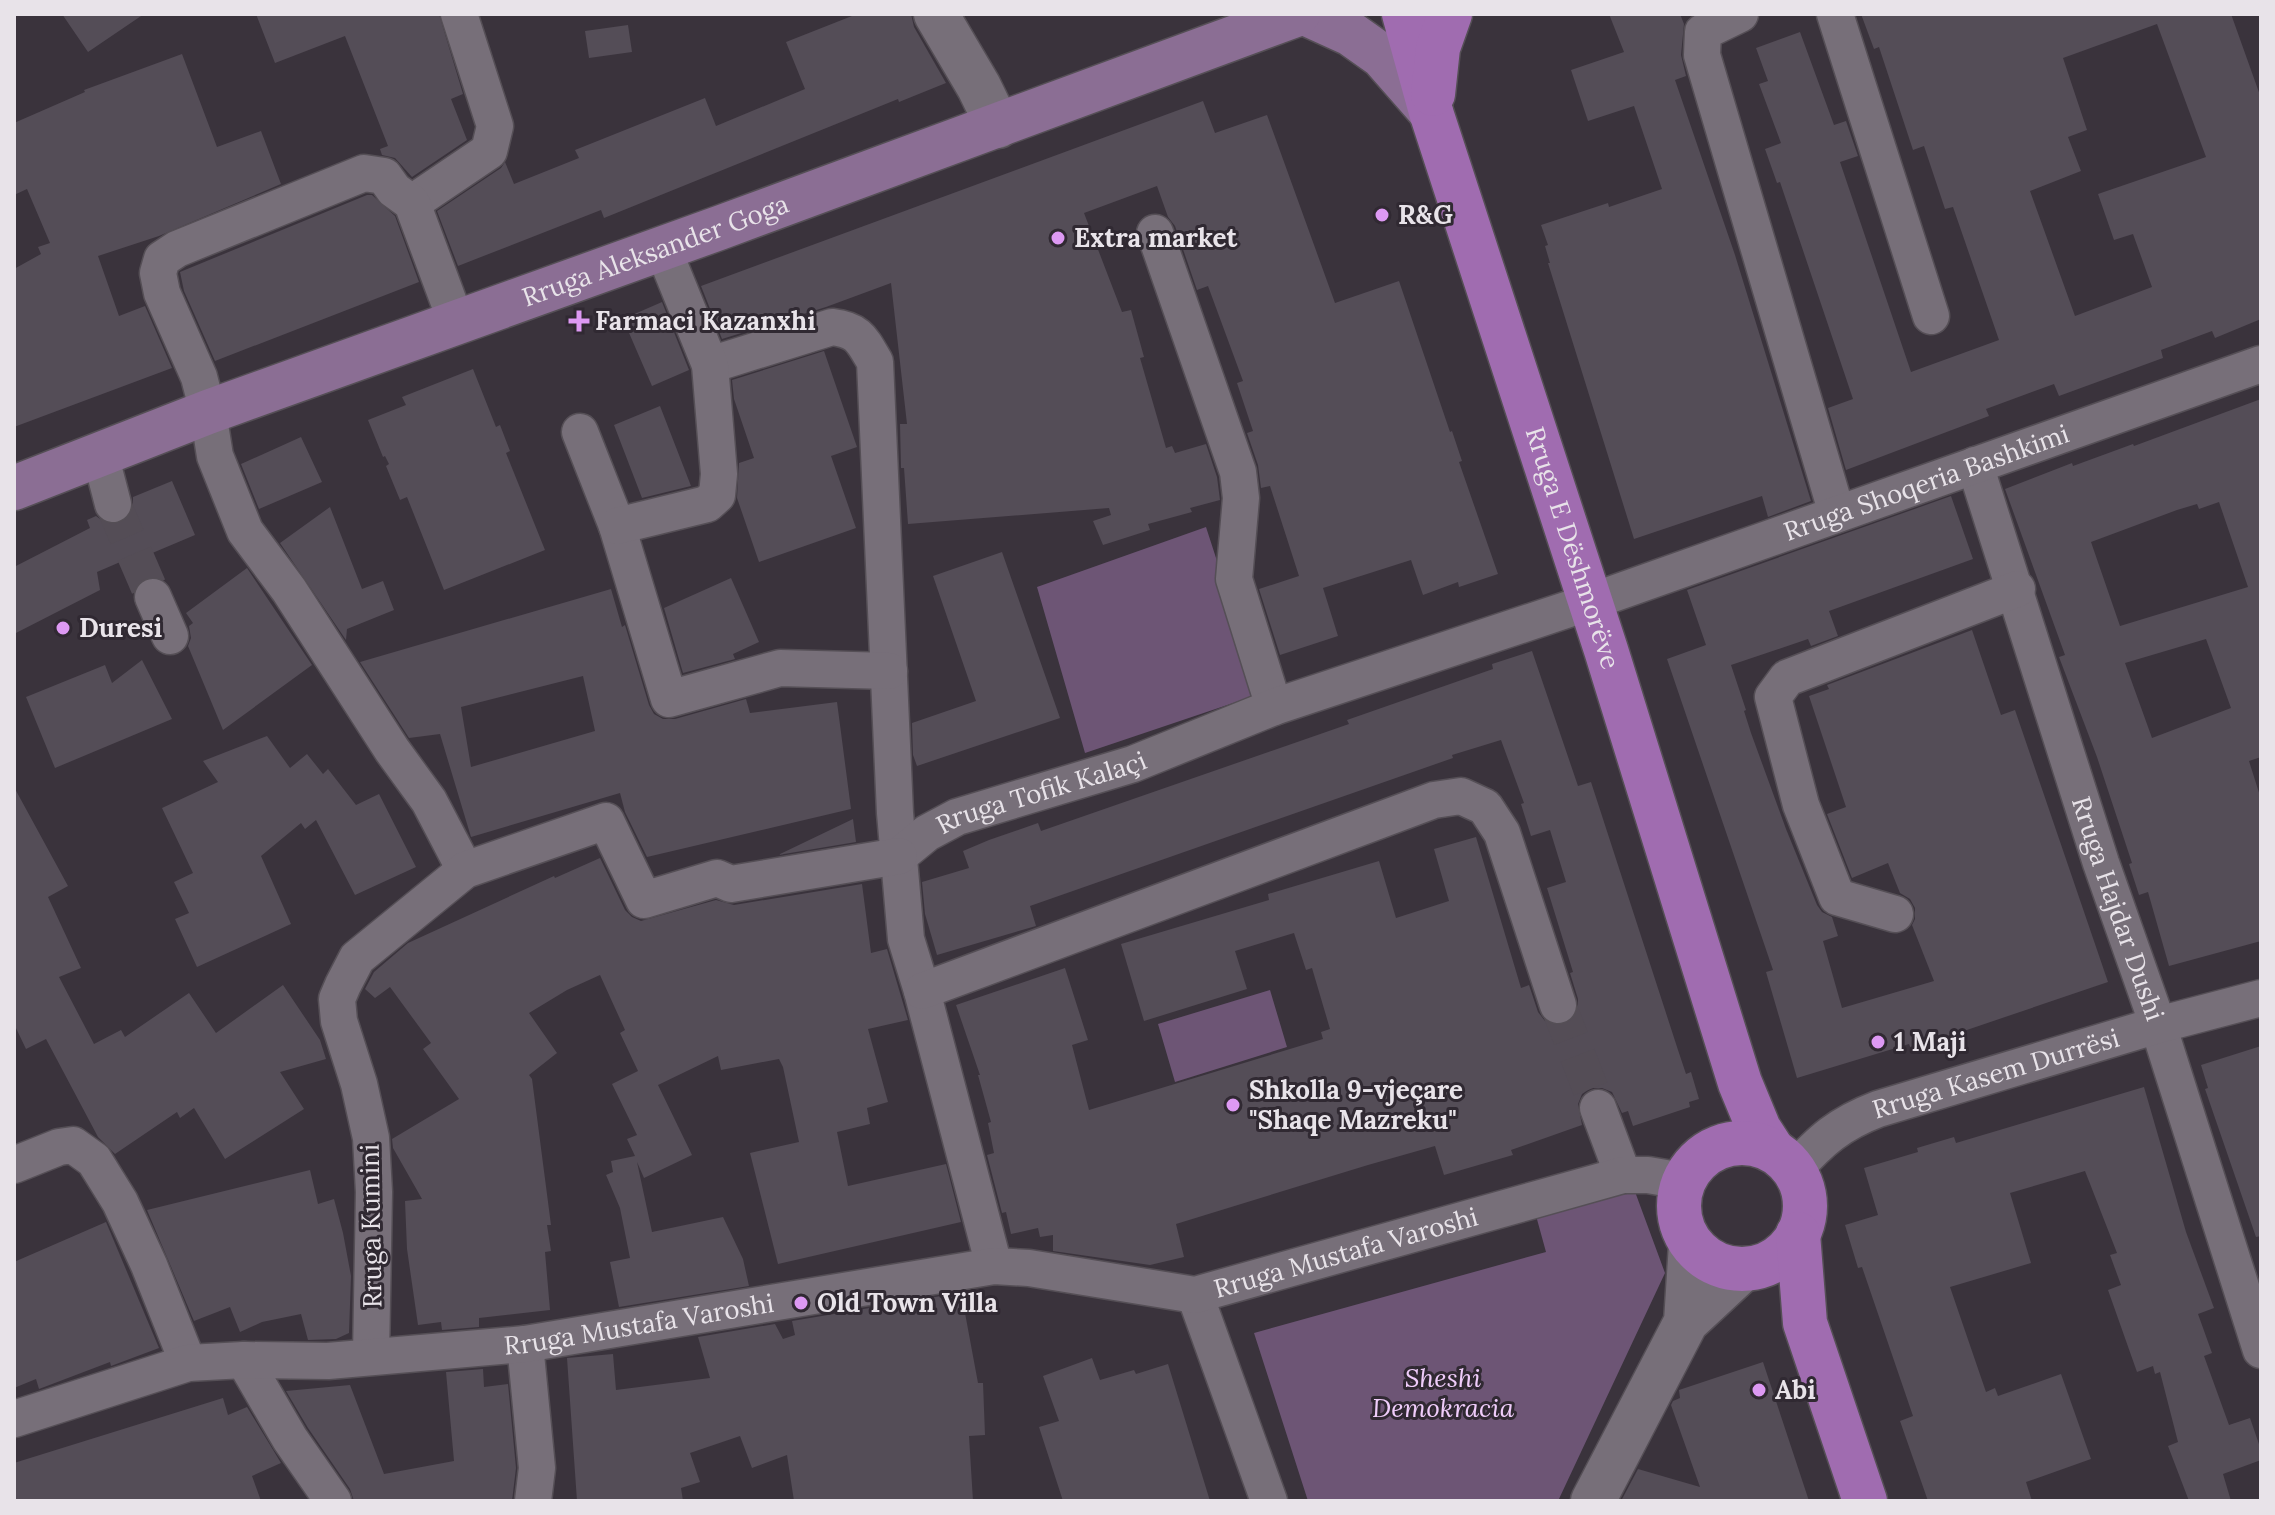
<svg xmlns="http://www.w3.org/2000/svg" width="2275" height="1515" viewBox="0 0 2275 1515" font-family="Lora,serif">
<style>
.green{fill:#6d5575}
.building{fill:#544d57;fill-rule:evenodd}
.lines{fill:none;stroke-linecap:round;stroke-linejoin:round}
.minor-tunnel{stroke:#544d56;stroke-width:36;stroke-dasharray:36 18;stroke-linecap:butt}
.minor-casing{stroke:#554f56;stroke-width:39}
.tertiary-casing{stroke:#554f56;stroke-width:47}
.secondary-casing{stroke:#554f56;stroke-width:47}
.primary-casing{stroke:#554f56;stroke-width:47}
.minor{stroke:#776f79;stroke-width:36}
.tertiary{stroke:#776f79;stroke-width:44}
.secondary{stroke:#8b6e94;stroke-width:44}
.primary{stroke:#a06cb0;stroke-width:44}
.poi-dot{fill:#dd99f3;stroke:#302932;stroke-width:3}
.labels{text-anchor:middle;stroke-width:6;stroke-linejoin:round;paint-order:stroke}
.poi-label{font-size:26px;font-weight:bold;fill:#e8e3e9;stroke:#302932;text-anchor:start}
.street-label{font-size:26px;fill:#e8e3e9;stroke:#302932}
.park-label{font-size:26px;font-style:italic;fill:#f0cdfb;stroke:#302932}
</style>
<rect width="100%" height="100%" fill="#3a333c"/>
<path class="green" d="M1206,527L1260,694L1085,753L1037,587Z
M1270,990L1287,1047L1175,1082L1158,1024Z
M1634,1189L1665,1273L1558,1501H1308L1254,1333L1546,1252L1535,1212Z"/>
<path class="building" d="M62,14H144L88,52Z
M256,14H439L463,94L451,99L467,140L412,177L395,158L382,155L380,149L388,146L345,36L275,63Z
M857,14H911L914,27L946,83L899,102L898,99L604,218L601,210L458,266L437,211L501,168L505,162L514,184L579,158L575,150L705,98L716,126L805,89L786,42Z
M1609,14H1680L1684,24L1681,55L1686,76L1675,80L1735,255L1811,501L1768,517L1762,496L1634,539L1548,263H1550L1545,246L1548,245L1541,225L1608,203L1609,207L1662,189L1634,106L1588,121L1571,70L1624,52Z
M1861,14H2231L2261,98V319L2215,338L2212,331L2161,350L2163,358L2059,396L2054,384L1986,409L1989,416L1846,470L1828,408L1853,399L1780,182L1777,183L1765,149L1781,143L1759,84L1768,81L1756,48L1800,32L1834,125L1846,121L1858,156L1840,162L1911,372L1999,340L1953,207L1945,209L1924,146L1913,150L1879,47L1874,49ZM2157,24L2206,157L2098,194L2114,240L2133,234L2152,287L2075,316L2030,191L2081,171L2068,137L2087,130L2063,58Z
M628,25L632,52L589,58L585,31Z
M182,54L217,147L261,131L281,184L159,236L98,256L119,316L145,306L172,368L14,427V269L41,254L38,247L50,243L27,189L14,195V123L85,92L84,90Z
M1203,101L1215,133L1267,115L1335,303L1399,281L1450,432L1452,431L1462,461L1459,462L1498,574L1459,587L1458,582L1423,595L1411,560L1323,588L1338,636L1280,655L1259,589L1299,576L1270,486L1261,488L1258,465L1247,433L1253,431L1237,383L1243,381L1208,286L1197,290L1175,226L1168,217L1157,186L1084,213L1122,312L1131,310L1144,357L1140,358L1166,448L1172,446L1175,453L1206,444L1217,477L1220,500L1190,508L1192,512L1148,524L1150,530L1103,545L1093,521L1111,515L1109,508L908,524L904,468H901L900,424H907L891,283L826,307L722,339L701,286Z
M367,195H372L395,216L419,282L215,361L184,291L180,272Z
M662,302L689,370L652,386L623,319Z
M824,351L857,447L831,456L856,528L759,562L737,498L739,463L754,458L734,399L732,380Z
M473,369L496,427L500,425L510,451L506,453L545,550L444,590L407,497L400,500L386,466L389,464L385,456L383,457L368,420L406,405L402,397Z
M2261,399V757L2249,761L2261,799V941L2169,966L2148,892L2139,895L2129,864L2132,863L2097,757L2059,657L2065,655L2005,489L2072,463L2073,466L2133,444L2134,446ZM2219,502L2248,587L2120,626L2091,542L2177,510L2197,504L2199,509ZM2206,639L2231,708L2152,738L2125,663Z
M660,406L691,486L642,498L614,425Z
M301,437L322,482L259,509L241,464Z
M172,481L195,535L150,554L148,550L97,572L100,590L14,634V567L90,528L87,520L96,516L107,524H119L127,519L133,510V497Z
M1951,496L1973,559L1829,611L1838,636L1811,646L1808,639L1731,665L1746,710L1744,711L1751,733L1786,829L1817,905L1822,912L1832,917L1838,936L1823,941L1842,1008L1934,981L1912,925L1915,919V908L1910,899L1900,893L1888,863L1852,878L1827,814L1846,807L1809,696L1829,689L1827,685L1972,630L2001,715L2015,710L2108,982L1911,1049L1909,1044L1797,1078L1766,972L1773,970L1667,659L1706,645L1687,590Z
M330,507L362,589L383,581L394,610L347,629L346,640L280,543Z
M1002,552L1060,718L917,766L913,755L912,723L976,701L933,576Z
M247,568L312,665L223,730L188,646L191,638L189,626L193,623L186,613Z
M731,578L759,642L733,654L735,659L683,673L664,608Z
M611,589L622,627L625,625L649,705L654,714L663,719H675L746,699L750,713L837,702L851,809L647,857L625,812L620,793L471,837L440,734L409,738L360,662ZM583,676L595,731L471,767L461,707Z
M1532,651L1578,786L1591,782L1678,1050L1686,1074L1691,1072L1699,1099L1689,1102L1690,1107L1633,1126L1628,1111L1622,1113L1612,1092L1602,1088H1591L1582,1094L1578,1104L1582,1125L1511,1150L1513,1155L1444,1175L1435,1146L1368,1165L1176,1224L1184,1257L1150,1265L1053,1251V1235L1040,1237L1038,1228L1011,1234L1006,1212L1002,1213L987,1155L994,1153L988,1123L991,1122L978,1075H980L956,1005L1065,968L1088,1040L1072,1045L1089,1110L1323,1039L1321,1032L1330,1029L1312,968L1306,970L1294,933L1235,951L1247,989L1144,1021L1121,944L1269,900L1268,894L1379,861L1396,918L1449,901L1434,849L1476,837L1521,988L1529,985L1538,1012L1545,1021L1553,1025H1564L1574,1018L1578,1010V999L1570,973L1573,972L1547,888L1566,882L1550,830L1531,836L1521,804L1524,803L1501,740L1452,755L1453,758L1030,906L1036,926L937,955L925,914L922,882L969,868L963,851L989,840L1038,823L1041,831L1349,724L1347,720L1493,669L1492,664Z
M142,660L172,719L55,768L26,697L105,665L112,683Z
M267,736L290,768L307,754L323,774L328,769L356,805L379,794L416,867L355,895L316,820L305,829L301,823L261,856L291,924L197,967L175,919L189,913L174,882L193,873L162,808L218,782L203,761Z
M14,787L68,886L48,897L81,968L59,977L94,1044L121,1030L125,1037L189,993L216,1033L283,985L320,1040L326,1059L280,1072L304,1109L225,1159L194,1108L180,1118L177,1112L115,1154L98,1137L46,1039L26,1049L14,1024Z
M853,819L856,842L778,855Z
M600,858L625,910L632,917L641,921L716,900L734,905L862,884L871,953L887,949L908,1020L868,1029L888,1102L867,1108L870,1124L837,1132L848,1186L946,1164L961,1222L778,1264L750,1153L799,1142L783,1067L779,1059L721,1070L718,1056L658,1085L692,1155L644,1178L637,1162L652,1232L723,1217L743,1259L749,1286L619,1307L610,1262L630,1258L620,1208L606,1175L613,1172L611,1161L635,1156L627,1139L637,1135L612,1084L638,1071L620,1033L625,1030L600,975L567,990L529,1013L557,1053L529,1075L532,1079L551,1225H547L551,1251L545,1252L550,1310L479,1318V1327L442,1330L441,1322L418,1325L407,1249L405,1201L422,1199L393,1148L392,1139L459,1099L423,1049L431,1043L390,987L375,998L365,989L374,972L408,943L554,876L555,878Z
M2261,1046V1236L2256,1237L2205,1089L2208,1088L2201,1065Z
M2144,1087L2186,1232L2214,1308L2198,1314L2212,1353L2204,1356L2229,1425L2250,1418L2261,1450V1460L2223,1474L2231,1501H2189L2168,1446L2178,1442L2160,1372L2155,1374L2153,1366L2137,1372L2108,1290L2121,1285L2110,1255L2117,1253L2085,1171L2010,1193L2031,1263L1950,1287L1986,1392L1995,1388L1998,1396L2061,1374L2091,1459L2026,1482L2032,1501H1928L1900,1421L1913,1416L1862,1267L1858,1268L1845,1225L1878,1215L1864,1168L1918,1152L1917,1148L1954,1137L1956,1143Z
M310,1170L318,1204L334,1199L343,1233L351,1276L349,1333L336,1339L308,1340L301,1314L262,1322L240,1332L230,1307L194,1321L147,1210Z
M106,1222L159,1348L111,1366L110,1362L39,1389L36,1379L14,1388V1262Z
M977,1290L981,1309L965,1313L978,1383H983L985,1435L969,1436L973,1501H794L787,1455L752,1468L740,1436L690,1453L700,1482L681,1488L683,1501H577L567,1358L613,1354L616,1390L710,1378L698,1337L775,1324L783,1339L795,1335L792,1321Z
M1092,1358L1100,1380L1134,1370L1136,1374L1168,1364L1210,1501H1063L1039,1427L1059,1421L1043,1376Z
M1763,1362L1809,1501H1621L1638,1469L1700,1487L1671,1405L1673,1401L1680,1398L1679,1390Z
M483,1369L484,1387L508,1384L516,1468L512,1501H354L350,1489L308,1428L286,1391L350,1385L384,1474L454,1461L446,1372Z
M223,1398L228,1415L247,1407L281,1463L252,1476L261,1501H14V1463Z"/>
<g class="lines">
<path class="minor-tunnel" d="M113,504L153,597
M1558,1005L1598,1108"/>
<defs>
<g id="minor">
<path d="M1740,14L1703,32L1702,55L1837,514"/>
<path d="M1835,14L1931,316"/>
<path d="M412,203L489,151L495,126L459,14"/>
<path d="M1155,233L1238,472L1241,498L1234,579L1274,707"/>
<path d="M457,324L412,203L394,190L384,176L364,173L177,249L162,259L158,273L162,293L199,377L208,412L215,456L245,531L289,590L392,750L429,801L465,870"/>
<path d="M710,365L832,327C859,330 862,340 875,362L895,813L906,939L922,991L994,1266"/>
<path d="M580,432L617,526L669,699L780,668L889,671"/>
<path d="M100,454L113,504"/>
<path id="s1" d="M1975,465L2101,863L2158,1025L2261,1350"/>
<path d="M617,526L707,504L717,495L719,474L710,365L663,249"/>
<path d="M153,597L170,636"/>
<path id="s2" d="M899,856L927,833L957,817L1133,764L1274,707L1590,602L2261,364"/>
<path d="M1895,914L1837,897L1801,805L1773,697L1787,678L2017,589"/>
<path d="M922,991L1434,800L1461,796L1485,807L1502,833L1558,1005"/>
<path d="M1598,1108L1623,1175"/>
<path d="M14,1165L59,1147L73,1145L94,1160L120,1202L149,1265L188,1363"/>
<path id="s3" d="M1794,1170C1821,1140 1839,1124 1878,1109L2158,1025L2261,998"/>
<path d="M1195,1295L1269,1501"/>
<path d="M525,1344L537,1468L533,1501"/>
<path d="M371,1356L374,1192L371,1138L359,1084L339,1021L337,999L343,985L357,958L465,870L606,821L644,900L717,878L731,884L899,856"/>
<path d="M244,1360L290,1439L333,1501"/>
<path id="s4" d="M14,1419L188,1363L244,1360L328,1361L525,1344L994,1266L1029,1268L1195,1295L1623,1175H1648L1683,1181"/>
</g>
<path id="tertiary" d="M936,14L979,87L998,126
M1686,1322L1691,1244
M1593,1501L1686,1322L1743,1269"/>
<g id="secondary">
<path d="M1307,14L1351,34L1382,56L1431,112"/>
<path id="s5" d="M14,488L208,412L719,228L1298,14"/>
</g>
<g id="primary">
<path id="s6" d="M1404,14L1431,112L1606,650L1740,1083L1759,1129L1772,1149"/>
<path d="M1433,94L1438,48L1450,14"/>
<circle cx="1742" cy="1206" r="63"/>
<path d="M1798,1234L1805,1323L1865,1501"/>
</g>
</defs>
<use href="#minor" class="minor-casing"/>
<use href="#tertiary" class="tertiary-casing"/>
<use href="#secondary" class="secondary-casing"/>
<use href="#primary" class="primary-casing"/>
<use href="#minor" class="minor"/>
<use href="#tertiary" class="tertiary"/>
<use href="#secondary" class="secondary"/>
<use href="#primary" class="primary"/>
</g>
<g class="poi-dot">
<circle cx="1382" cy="215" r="8"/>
<circle cx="1058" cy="238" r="8"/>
<path d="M575 309h8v8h8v8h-8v8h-8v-8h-8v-8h8z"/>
<circle cx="63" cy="628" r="8"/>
<circle cx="1878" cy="1042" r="8"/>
<circle cx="1233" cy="1105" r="8"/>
<circle cx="801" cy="1303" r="8"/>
<circle cx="1759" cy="1390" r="8"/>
</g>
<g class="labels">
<g class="poi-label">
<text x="1398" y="224">R&amp;G</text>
<text x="1074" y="247">Extra market</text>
<text x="595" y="330">Farmaci Kazanxhi</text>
<text x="79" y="637">Duresi</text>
<text x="1894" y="1051">1 Maji</text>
<text x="1249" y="1099">Shkolla 9-vjeçare<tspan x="1249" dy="30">"Shaqe Mazreku"</tspan></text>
<text x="817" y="1312">Old Town Villa</text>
<text x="1775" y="1399">Abi</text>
</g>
<g class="street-label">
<text dy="9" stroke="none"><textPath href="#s5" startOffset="684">Rruga Aleksander Goga</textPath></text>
<text dy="9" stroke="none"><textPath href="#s2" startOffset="1096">Rruga Shoqeria Bashkimi</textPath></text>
<text dy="9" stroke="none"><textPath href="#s6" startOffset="560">Rruga E Dëshmorëve</textPath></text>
<text dy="9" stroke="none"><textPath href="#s2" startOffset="158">Rruga Tofik Kalaçi</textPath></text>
<text dy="9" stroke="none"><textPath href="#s1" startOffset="466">Rruga Hajdar Dushi</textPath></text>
<text dy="9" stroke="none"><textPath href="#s3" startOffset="228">Rruga Kasem Durrësi</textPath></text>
<text transform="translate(371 1226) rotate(-91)" y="9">Rruga Kumini</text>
<text dy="9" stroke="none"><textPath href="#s4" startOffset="1356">Rruga Mustafa Varoshi</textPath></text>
<text dy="9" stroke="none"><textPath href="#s4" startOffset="636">Rruga Mustafa Varoshi</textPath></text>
</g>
<g class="park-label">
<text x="1443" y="1387">Sheshi<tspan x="1443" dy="30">Demokracia</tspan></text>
</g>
</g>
<rect width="2275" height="1515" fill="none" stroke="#e8e3e9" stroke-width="32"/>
</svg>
